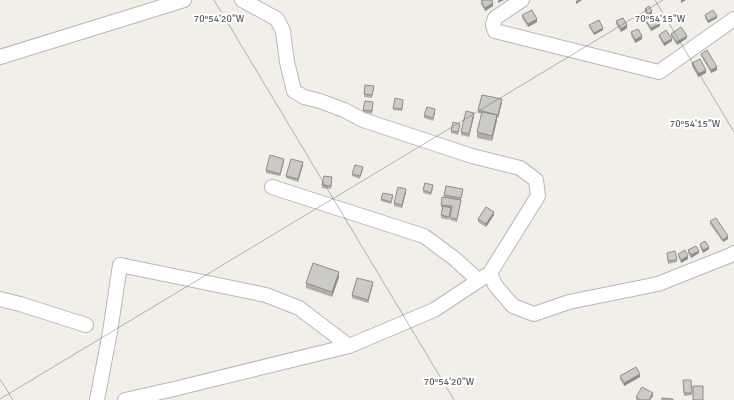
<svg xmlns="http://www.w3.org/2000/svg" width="734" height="400" viewBox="0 0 734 400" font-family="Signika,sans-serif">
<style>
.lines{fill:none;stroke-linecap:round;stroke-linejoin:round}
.minor-casing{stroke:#b5b8bc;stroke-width:16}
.minor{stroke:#fff;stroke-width:14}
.wall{fill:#afaea9}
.shaded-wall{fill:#8f8d8a}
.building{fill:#cccac5;stroke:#8f8d8a}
.ticks{fill:none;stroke:#5f6368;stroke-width:1;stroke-opacity:0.45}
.ticks-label{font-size:10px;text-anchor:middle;fill:#5f6368;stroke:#fff;stroke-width:4;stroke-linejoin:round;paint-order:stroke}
</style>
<rect width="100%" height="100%" fill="#f1efe8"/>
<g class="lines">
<defs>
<path id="minor" d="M522,0L495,18L493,25L495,31L659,72L734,19
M0,57L184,0
M272,187L424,236L455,259L478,280
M490,273L495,285L513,306L534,314L569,302L658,284L731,255L734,253
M0,299L20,304L86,325
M97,400L110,332L120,265L266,295L299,308L349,346
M125,400L174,389L349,346L434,310L490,273L538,196L536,180L520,168L472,156L363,120L344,110L320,101L304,97L294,91L287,62L283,31L277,19L242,0"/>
</defs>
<use href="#minor" class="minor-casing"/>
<use href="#minor" class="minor"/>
</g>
<path class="wall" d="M481,1L493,6L485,11L481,4Z
M645,9L652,14L648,16L645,12Z
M522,15L537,22L528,27L522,18Z
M705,15L717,18L708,23L705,18Z
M616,21L627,28L621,32L616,24Z
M646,21L660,26L651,31L646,23Z
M589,25L603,30L594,35L589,27Z
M631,32L642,39L635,43L631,35Z
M671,34L687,38L677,45L671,36Z
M659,35L672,41L664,46L659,37Z
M701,54L717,70L711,73L701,56Z
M692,63L706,73L698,77L692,66Z
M374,89L372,98L364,97V94Z
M403,102L402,111L393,110V108Z
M502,102L498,118H497V120L492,141L477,138V132L482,114L478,113V110Z
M373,105L372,114L363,112V110Z
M435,112L433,121L424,118V115Z
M474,116L469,137L461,135V132Z
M460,126L458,135L451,133V131Z
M284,161L280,176L266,173V170Z
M303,165L298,182L286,178V176Z
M363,170L360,179L352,176V174Z
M332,180L331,189L322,188V185Z
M433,188L431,195L423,193V190Z
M463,191L461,201L457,222L450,220L452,209H451L449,220L441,218L442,208L441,207V205L444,195Z
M406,192L402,208L394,206V203Z
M393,198L391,204L381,201V199Z
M494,215L486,227L478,222V219Z
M710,221L728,239L723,242L710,224Z
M700,244L709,249L703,253L700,247Z
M688,250L699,253L691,258L688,253Z
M667,253L677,260V262L668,264Z
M678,254L688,259L681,263L678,256Z
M339,277L332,297L306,288V283Z
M373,284L368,303L352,298V295Z
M620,376L640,377L624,386L620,379Z
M683,380H691L692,395L684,396Z
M653,396L650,400H636V397Z"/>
<path class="shaded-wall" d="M499,0H504L498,3V1Z
M578,0H582L576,4V1Z
M681,0H686L681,3Z
M493,3V6L485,11V8Z
M652,11V14L648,16V14Z
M717,16V18L708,23V21Z
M537,19V22L528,27V24Z
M660,24V26L651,31V28Z
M627,25V28L621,32V29Z
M603,28V30L594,35V33Z
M642,36V39L635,43V40Z
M687,36V38L677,45V42Z
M672,39V41L664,46V43Z
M717,67V70L711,73V70Z
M706,70V73L698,77V74Z
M502,99V102L498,118V115Z
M435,109V112L433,121V118Z
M474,113V116L469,137V134Z
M497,115V120L492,141V136Z
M284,159V161L280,176V174Z
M303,162V165L298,182V179Z
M406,189V192L402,208V205Z
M494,212V215L486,227V224Z
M728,236V239L723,242V240Z
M709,247V249L703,253V250Z
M699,251V253L691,258V255Z
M688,256V259L681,263V260Z
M339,272V277L332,297V292Z
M373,282V284L368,303V300Z
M640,374V377L624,386V383Z
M653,393V396L650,400H649Z"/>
<path class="building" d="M484,0H492L493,3L485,8L481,1Z
M649,6L652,11L648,14L645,9Z
M532,10L537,19L528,24L522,15Z
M713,10L717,16L708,21L705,15Z
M655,15L660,24L651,28L646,21Z
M623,18L627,25L621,29L616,21Z
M599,20L603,28L594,33L589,25Z
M681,27L687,36L677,42L671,34Z
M638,29L642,36L635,40L631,32Z
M666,30L672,39L664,43L659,35Z
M707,50L717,67L711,70L701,54Z
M700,59L706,70L698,74L692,63Z
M365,85L374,86L372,95L364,94Z
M482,95L502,99L498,115L478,110Z
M395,98L403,100L402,109L393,108Z
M365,101L373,102L372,111L363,110Z
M427,107L435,109L433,118L424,115Z
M466,111L474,113L469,134L461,132Z
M482,112L497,115L492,136L477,132Z
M453,122L460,124L458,132L451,131Z
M270,155L284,159L280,174L266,170Z
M291,159L303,162L298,179L286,176Z
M355,165L363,167L360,176L352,174Z
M324,176L332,177L331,186L322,185Z
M425,183L433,185L431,193L423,190Z
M446,186L463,189L461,198L444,195Z
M398,187L406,189L402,205L394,203Z
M383,193L393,195L391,202L381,199Z
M442,197L461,200L457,219L450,218L452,206L441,205Z
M443,206L451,208L449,217L441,215Z
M486,207L494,212L486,224L478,219Z
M716,218L728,236L723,240L710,221Z
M705,241L709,247L703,250L700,244Z
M696,246L699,251L691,255L688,250Z
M685,250L688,256L681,260L678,254Z
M675,251L677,260L668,261L667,253Z
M313,263L339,272L332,292L306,283Z
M357,278L373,282L368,300L352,295Z
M636,367L640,374L624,383L620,376Z
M683,380H691L692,393H684Z
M693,386H703V400H693Z
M642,387L653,393L649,400H641L636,397Z
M662,398L673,399V400H662Z"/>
<path class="ticks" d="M214,0L454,400M655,0L734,132M0,379L13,400M0,399L663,0"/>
<g class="ticks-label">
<text x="219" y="22">70°54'20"W</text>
<text x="660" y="22">70°54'15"W</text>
<text x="695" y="127">70°54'15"W</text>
<text x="449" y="385">70°54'20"W</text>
</g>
</svg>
